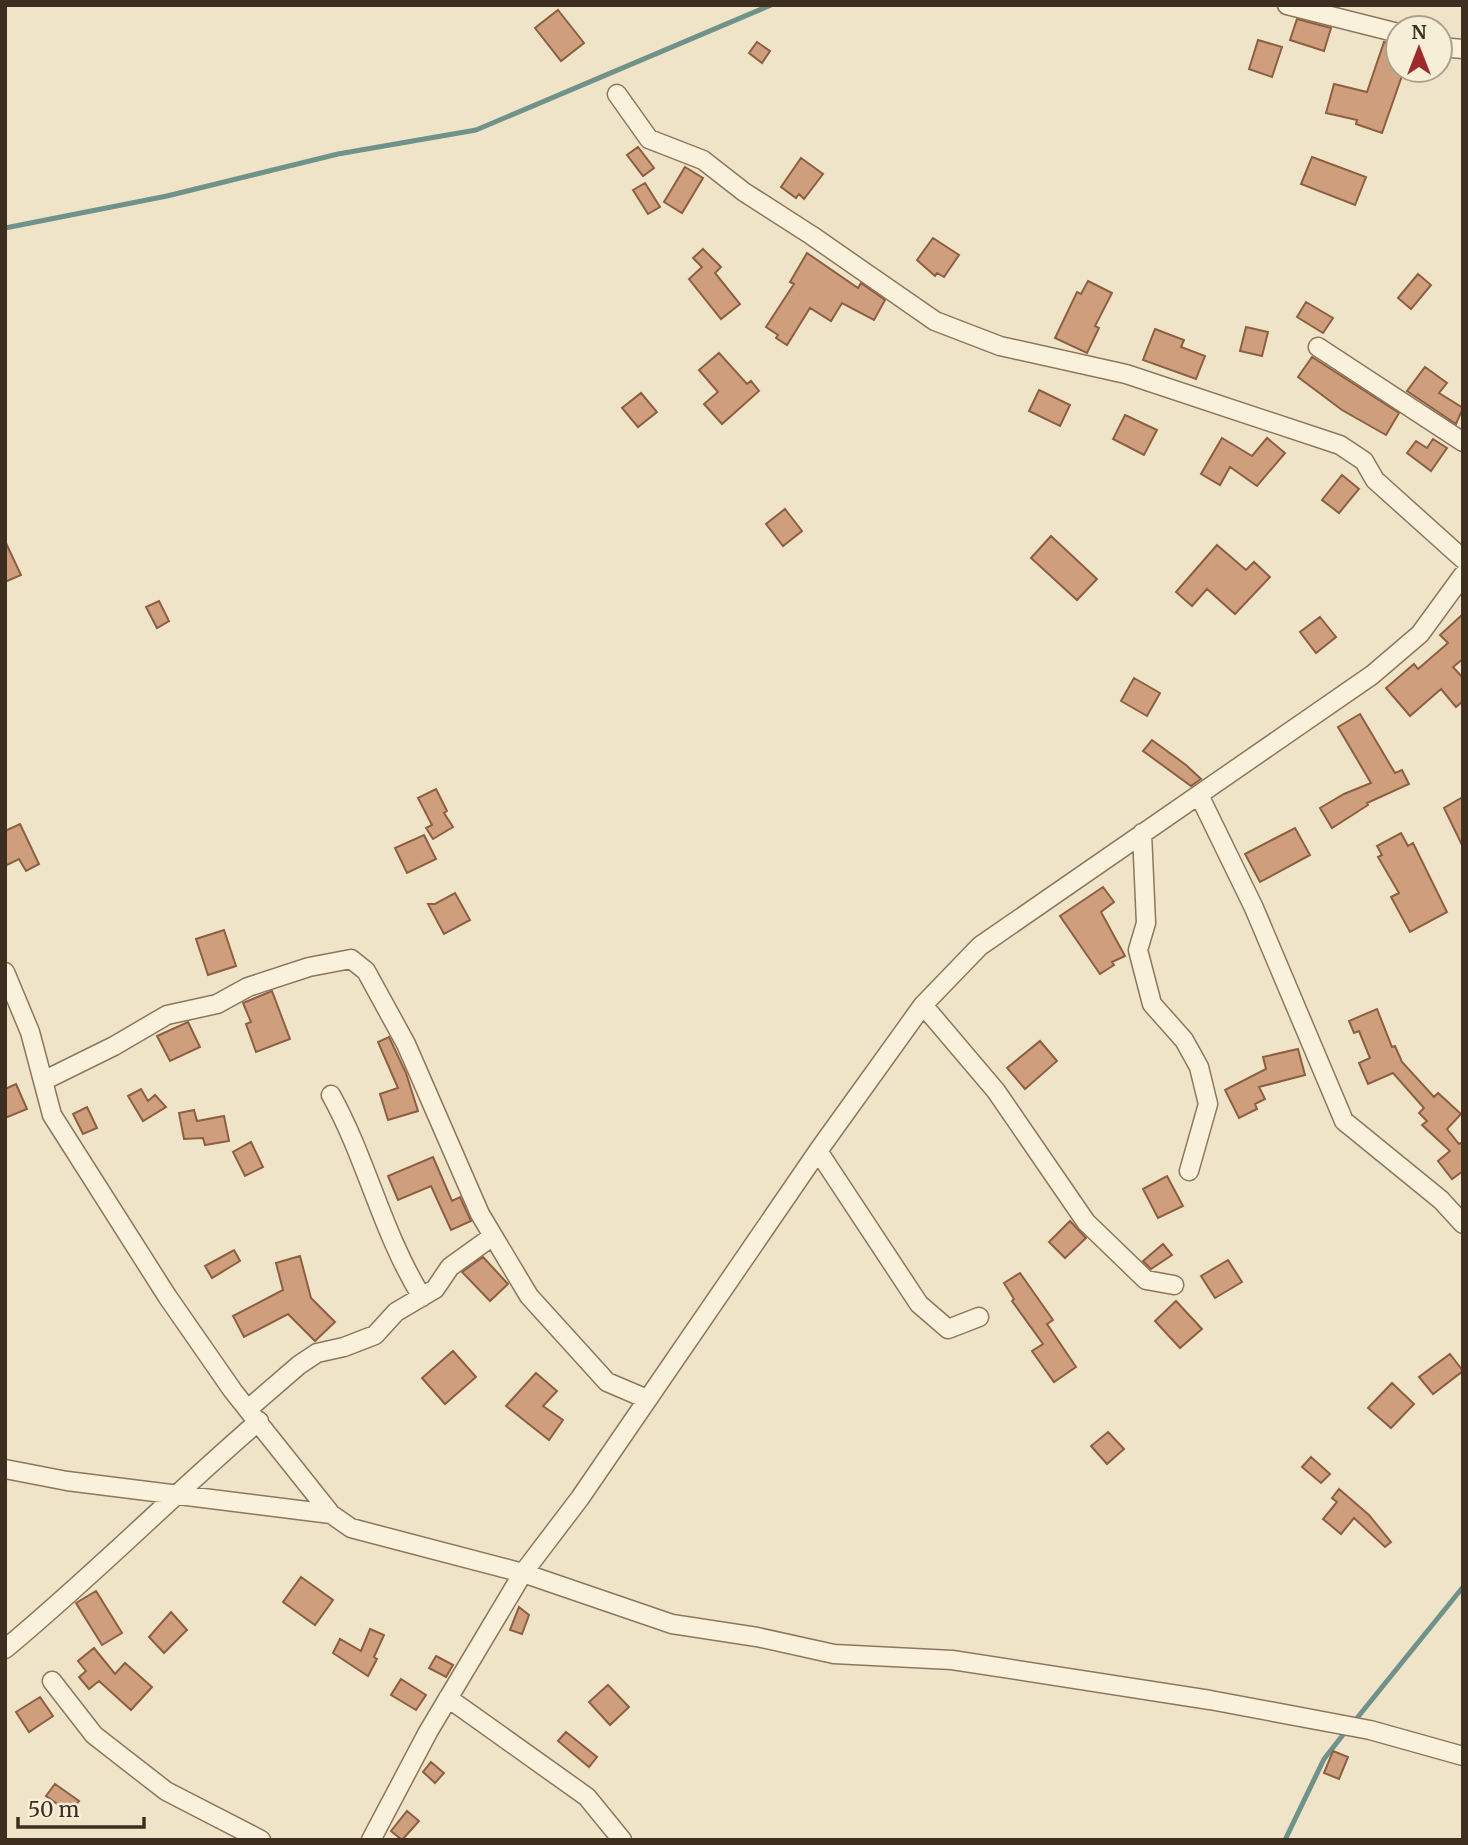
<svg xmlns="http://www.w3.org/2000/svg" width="1468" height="1845" viewBox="0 0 1468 1845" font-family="Merriweather,serif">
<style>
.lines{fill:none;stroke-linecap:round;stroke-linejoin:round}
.stream{stroke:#6f938a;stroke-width:5}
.building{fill:#cf9f7d;stroke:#8d5f41;stroke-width:2}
.street-casing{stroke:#8d765c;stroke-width:21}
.street{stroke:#faf1dc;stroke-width:18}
</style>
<rect width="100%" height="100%" fill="#f0e4c8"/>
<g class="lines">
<path class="stream" d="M5,228L167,196L338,154L476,130L771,5
M1353,1723L1463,1587
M1285,1840L1324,1759L1346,1731"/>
</g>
<path class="building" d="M558,10L584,43L561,61L535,28Z
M1297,19L1331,28L1324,51L1290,40Z
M1258,40L1282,47L1272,77L1249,69Z
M757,42L770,51L762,63L749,53Z
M1384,42L1398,46V70H1404L1382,133L1356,124L1357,120L1326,113L1334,84L1367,92Z
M638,147L654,168L643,176L627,155Z
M1312,157L1366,177L1355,205L1301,184Z
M801,158L823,174L804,199L799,194L796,198L781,187Z
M685,167L703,178L682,213L664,202Z
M645,183L660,207L648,214L633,190Z
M933,238L959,255L944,277L937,273L935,276L917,260Z
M703,249L721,267L715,273L740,304L721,319L689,279L702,267L693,258Z
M807,253L858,288L861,283L885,300L874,320L842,303L831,321L810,308L787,345L776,338L778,335L766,327L794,284L790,282Z
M1418,274L1431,285L1411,309L1398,298Z
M1088,281L1112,293L1095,326L1099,328L1087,353L1055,338L1077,292L1081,294Z
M1306,302L1333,318L1323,333L1297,317Z
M1246,327L1268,332L1262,356L1240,351Z
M1155,329L1184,340L1181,347L1205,356L1196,379L1143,360Z
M719,353L747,384L751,381L759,391L722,424L704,404L718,392L699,370Z
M1312,357L1399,413L1386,435L1342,410L1298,377Z
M1425,367L1447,383L1439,393L1463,408L1456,424L1407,391Z
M1039,390L1070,405L1060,426L1029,411Z
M641,393L657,412L638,427L622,408Z
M1125,415L1157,430L1144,455L1113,439Z
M1222,438L1252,456L1267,438L1285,453L1257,486L1230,467L1220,485L1201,474Z
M1433,439L1447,448L1431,471L1407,453L1416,441L1427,448Z
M1342,475L1359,489L1339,513L1322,500Z
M785,509L802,531L783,546L766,524Z
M1051,536L1097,579L1077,600L1031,558Z
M5,541L21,575L5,582Z
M1217,545L1246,570L1254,562L1270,577L1235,614L1207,589L1192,606L1176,592Z
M159,601L169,621L157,628L146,607Z
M1463,614V659L1453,667L1463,678V701L1456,707L1441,689L1410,716L1386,688L1414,664L1418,669L1448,643L1440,635Z
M1320,617L1336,637L1316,653L1300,632Z
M1134,678L1160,693L1147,716L1121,701Z
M1360,714L1395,773L1402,770L1409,784L1367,803L1368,805L1332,828L1320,808L1344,794L1371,783L1338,727Z
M1152,740L1186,765L1201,779L1191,786L1143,751Z
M436,789L447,811L444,813L453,827L433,839L426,828L432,825L418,798Z
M1463,797V847L1444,808Z
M20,824L39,864L26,871L19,859L5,866V831Z
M1295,828L1310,855L1260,882L1245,854Z
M1401,833L1408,846L1413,843L1447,912L1410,932L1391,897L1399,893L1378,857L1382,855L1377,846Z
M424,835L436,859L407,873L395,848Z
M1103,887L1114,902L1101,912L1125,956L1112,962L1114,965L1100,974L1060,916Z
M455,893L470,920L444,934L428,904H435Z
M224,930L236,966L208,975L196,939Z
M272,991L290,1039L256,1052L246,1024L251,1022L243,1003Z
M1377,1009L1392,1047L1395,1046L1402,1062L1434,1097L1438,1093L1461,1114L1447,1129L1459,1144L1463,1142V1171L1452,1179L1438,1161L1450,1151L1422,1125L1427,1121L1419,1113L1424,1108L1393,1073L1368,1084L1359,1063L1370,1058L1359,1031L1354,1033L1349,1021Z
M188,1022L200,1047L170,1061L157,1036Z
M389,1037L406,1073L418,1111L388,1120L380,1094L398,1088L378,1042Z
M1040,1041L1057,1061L1025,1089L1007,1068Z
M1298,1049L1305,1075L1259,1087L1265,1099L1255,1104L1257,1109L1239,1118L1225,1090L1266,1069L1263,1057Z
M16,1084L27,1109L5,1118V1089Z
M141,1089L148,1101L155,1095L166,1107L143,1121L128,1096Z
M87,1107L97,1128L83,1134L73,1114Z
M194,1110L197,1121L224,1116L229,1141L205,1145L203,1138L184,1139L179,1113Z
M251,1142L263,1167L245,1176L233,1152Z
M433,1157L452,1201L460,1197L471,1221L451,1230L431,1186L398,1200L388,1176Z
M1167,1176L1183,1206L1158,1218L1143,1189Z
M1070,1221L1086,1238L1065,1258L1049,1242Z
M1163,1244L1172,1255L1151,1269L1143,1261Z
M234,1250L240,1261L212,1278L205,1266Z
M300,1256L311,1298L335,1322L315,1341L288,1314L244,1337L233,1316L283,1290L276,1263Z
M483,1257L508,1284L490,1301L462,1272Z
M1228,1260L1242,1282L1215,1298L1201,1276Z
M1020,1273L1053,1320L1047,1324L1076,1367L1054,1382L1032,1351L1043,1344L1012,1301L1014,1299L1004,1283Z
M1176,1301L1202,1329L1180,1348L1155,1321Z
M453,1351L476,1377L445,1404L422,1378Z
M1450,1354L1463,1371L1433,1394L1419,1377Z
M536,1373L557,1391L543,1406L563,1420L549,1440L506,1406Z
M1392,1383L1414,1404L1391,1428L1368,1408Z
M1108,1432L1124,1449L1107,1464L1091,1446Z
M1311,1457L1330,1474L1321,1483L1302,1467Z
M1339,1489L1369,1515L1391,1542L1385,1547L1354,1518L1341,1534L1323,1519L1337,1502L1332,1498Z
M301,1577L333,1600L315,1625L283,1602Z
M96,1591L122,1633L102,1645L76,1603Z
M519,1607L529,1615L522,1634L510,1630Z
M171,1612L187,1630L164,1653L149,1637Z
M370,1629L384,1635L374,1657L377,1659L368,1676L333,1653L340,1639L361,1651Z
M94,1648L115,1674L125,1663L152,1687L131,1710L99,1681L89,1689L79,1677L86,1671L78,1661Z
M436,1656L453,1665L446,1677L429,1668Z
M401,1679L426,1695L416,1710L391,1695Z
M608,1685L629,1707L610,1725L589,1702Z
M40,1697L53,1716L29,1732L16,1712Z
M566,1732L597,1757L589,1767L558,1741Z
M1333,1751L1348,1757L1339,1779L1324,1773Z
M431,1762L444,1773L435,1783L423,1772Z
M55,1784L79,1801L70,1813L46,1796Z
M407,1811L419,1821L402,1840L391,1831Z"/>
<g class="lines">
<defs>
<path id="street" d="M1287,5L1398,33
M1440,47L1463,49
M617,94L649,139L703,160L744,192L811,235L935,321L1000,346L1126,374L1340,445L1364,461L1375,480L1463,559
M1318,347L1463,442
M1199,795L1254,908L1344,1121L1441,1200L1463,1224
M1142,833L1146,923L1138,950L1152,1004L1184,1040L1199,1067L1208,1104L1189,1171
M5,972L30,1032L52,1115L167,1296L233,1391L331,1514L351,1528L523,1573L672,1624L757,1637L834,1654L952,1660L1210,1700L1370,1730L1463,1756
M923,1005L996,1091L1086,1222L1146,1280L1174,1285
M43,1081L114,1046L167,1015L217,1004L248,987L309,967L351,959L366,971L406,1044L480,1214L529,1296L607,1382L647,1399
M331,1095C367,1160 382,1233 422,1297
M818,1151L919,1304L948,1329L979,1317
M248,1409L299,1365L317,1353L344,1347L375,1335L396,1312L435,1289L450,1267L493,1236
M5,1469L67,1481L331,1514
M5,1649C93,1576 173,1495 259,1421
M52,1681L94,1735L166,1791L261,1840
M448,1698L587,1797L622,1840
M371,1840L428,1732L523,1573L580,1498L818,1151L923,1005L980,946L1372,675L1420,634L1463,575"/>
</defs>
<use href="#street" class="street-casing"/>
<use href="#street" class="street"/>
</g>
<rect width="1468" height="1845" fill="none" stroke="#3d2e20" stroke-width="14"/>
<g transform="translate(1419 49)"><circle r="33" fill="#f7eed8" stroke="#ada18e" stroke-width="2"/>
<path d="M0-5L12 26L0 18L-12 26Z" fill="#9e2a2b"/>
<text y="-10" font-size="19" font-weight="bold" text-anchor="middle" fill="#3d2e20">N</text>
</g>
<path d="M18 1817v10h126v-10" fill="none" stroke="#3d2e20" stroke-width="3.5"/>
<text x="28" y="1817" font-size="21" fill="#3d2e20" stroke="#f7eed8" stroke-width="5" paint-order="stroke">50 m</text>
</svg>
